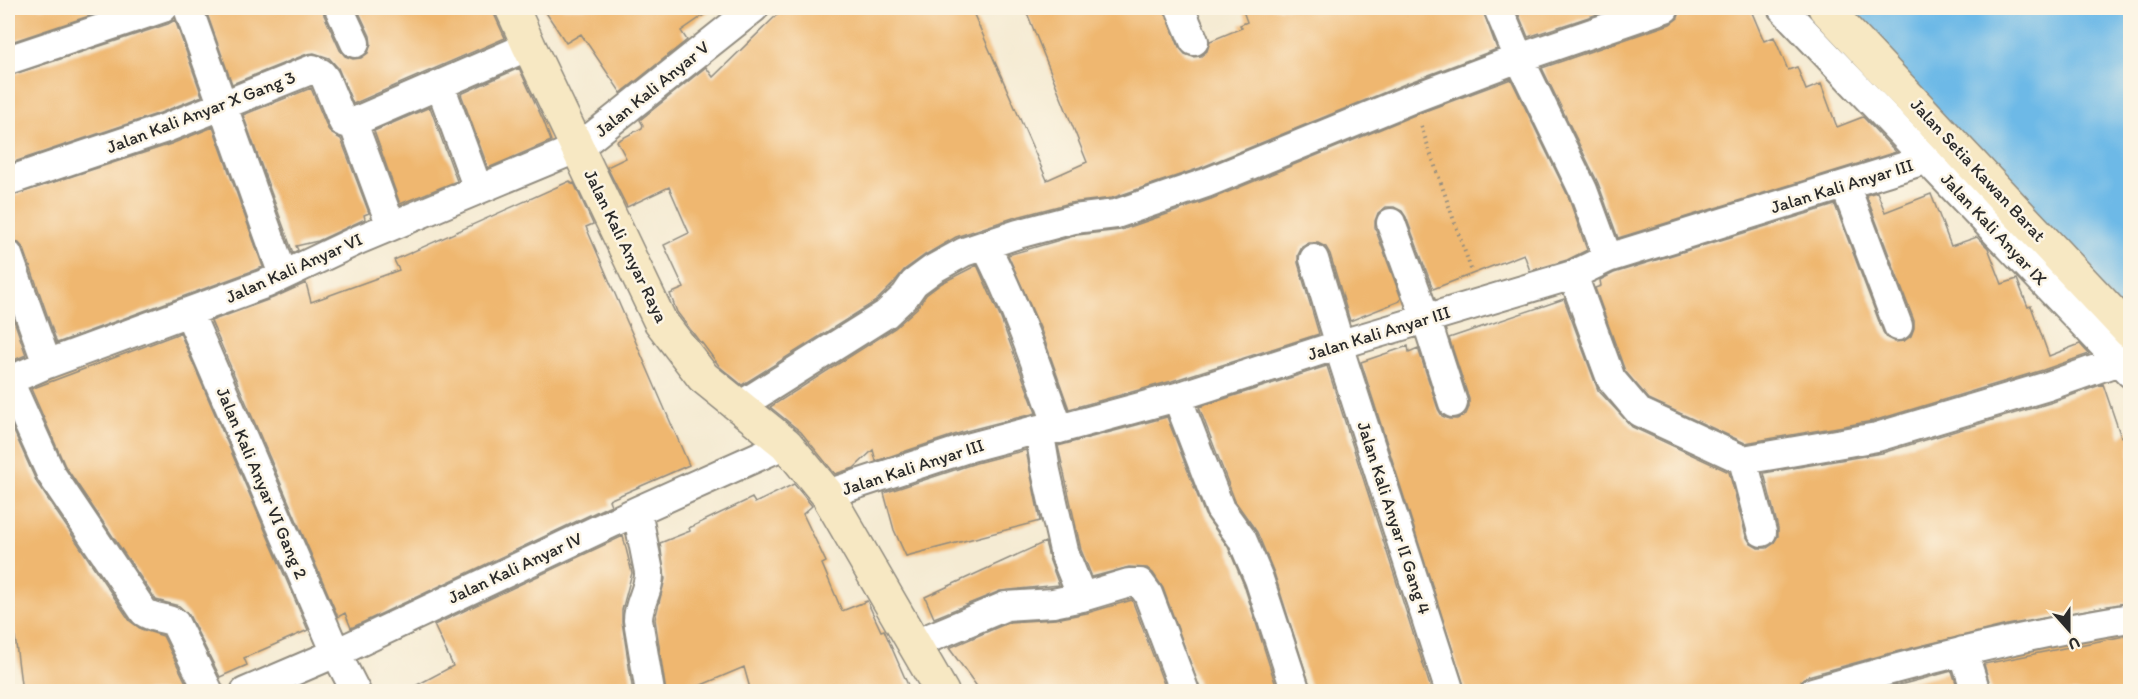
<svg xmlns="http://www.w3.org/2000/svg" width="2138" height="699" viewBox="0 0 2138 699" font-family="Itim,sans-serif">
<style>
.water{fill:#6db9e7;stroke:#4c7289;stroke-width:1.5}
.building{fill:#efb770}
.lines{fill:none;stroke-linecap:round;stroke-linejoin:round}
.street-casing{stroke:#908b7f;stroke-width:32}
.secondary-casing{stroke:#908b7f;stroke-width:36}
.path{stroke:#908b7f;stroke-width:4;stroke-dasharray:1.5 4.5;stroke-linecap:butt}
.street{stroke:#fff;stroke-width:28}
.secondary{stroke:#f7e8c3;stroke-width:33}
.labels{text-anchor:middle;stroke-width:5;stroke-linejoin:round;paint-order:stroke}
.street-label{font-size:18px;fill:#2b2b2b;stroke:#fcf5e5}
</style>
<rect width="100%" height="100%" fill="#fcf5e5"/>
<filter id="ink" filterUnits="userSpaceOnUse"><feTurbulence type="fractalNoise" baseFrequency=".0167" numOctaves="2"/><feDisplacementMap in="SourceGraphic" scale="12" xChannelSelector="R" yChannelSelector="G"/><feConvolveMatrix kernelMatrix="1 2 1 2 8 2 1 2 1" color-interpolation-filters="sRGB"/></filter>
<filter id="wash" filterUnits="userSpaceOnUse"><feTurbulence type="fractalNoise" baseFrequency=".008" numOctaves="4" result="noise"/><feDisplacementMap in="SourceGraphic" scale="24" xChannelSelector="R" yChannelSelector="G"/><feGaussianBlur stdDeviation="1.35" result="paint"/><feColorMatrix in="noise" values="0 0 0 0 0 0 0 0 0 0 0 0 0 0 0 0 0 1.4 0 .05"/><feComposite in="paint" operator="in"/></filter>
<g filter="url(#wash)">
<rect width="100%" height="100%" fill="#f5ebd3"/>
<path class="water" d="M1830,8H2130V320Z"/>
<g id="blocks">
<path class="building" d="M8,8H113L8,43Z
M205,8H323L324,15L340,50L345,56L353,59L361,58L368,53L371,44L370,36L357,8H494L495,16L505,38L353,104L338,68L329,58L314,53L307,54L232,84Z
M543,8H714L681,31L687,40L621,93L581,34L566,43Z
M784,8H971L1047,180L1087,162L1025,8H1164L1179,47L1185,54L1193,57L1201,56L1207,51L1210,41L1242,28L1240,25L1247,22L1242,8H1482L1497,49L1405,84L1200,168L1112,198L1070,203L1013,218L956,237L925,255L904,270L892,285L876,301L742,385L720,367L702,343L699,341L677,312L670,294L684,288L664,245L689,233L669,187L627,207L607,167L626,158L617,141L642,128L643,125L640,120L706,67L713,77Z
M1516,8H1616L1528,37Z
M1681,8H1750L1764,41L1774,37L1788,70L1797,67L1806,90L1821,84L1837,127L1863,117L1896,152L1618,238L1598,183L1542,68L1670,24L1678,18Z
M175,20L202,96L160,113L8,164V76L168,24Z
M519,68L544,122L551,141L488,168L461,94Z
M1511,79L1568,196L1587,250L1567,260L1530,271L1524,254L1433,289L1406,217L1402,211L1394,207H1386L1378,213L1375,221V228L1401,298L1400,301L1350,321L1330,254L1326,247L1318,243H1309L1302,247L1298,255V263L1319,334L1172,381L1069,409L1041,330L1008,255L1077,235L1121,230L1211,199L1417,114Z
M311,88L328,129L332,134L341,139L369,213L364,215L365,219L318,241L296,246L298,250L293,253L243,115Z
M430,107L457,181L400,204L374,131Z
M213,127L263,267L57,343L24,249L19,243L11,239L8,229V197L171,144Z
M570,181L572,184L574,183L593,224L586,227L689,465L609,500L611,505L351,628L345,613L338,617L211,321L273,298L306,283L311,302L399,270L394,260Z
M1877,192L1885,212L1931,194L1951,246L1977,237L1988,248L2002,284L2017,279L2028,307L2031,306L2049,356L2080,344L2089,354L2043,370L1873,421L1745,443L1649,399L1625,371L1595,288L1601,286L1600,280L1614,273L1835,205L1883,332L1887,338L1895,342L1904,341L1911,336L1914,328V321L1866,195Z
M977,265L1001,319L1036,413L966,431L876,461L873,450L854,468L835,474L801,432L770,407L895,328L917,308L926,295L942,283Z
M1564,299L1598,390L1632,427L1729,472L1746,536L1751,544L1758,548H1767L1773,544L1778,536V528L1764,473L1882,453L2053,402L2103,384L2121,437L2130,429V602L2007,625L1887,654L1808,676L1801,681L1797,692H1466L1361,362L1408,346L1409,352L1418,348L1438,409L1442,416L1449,419H1457L1466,414L1469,407V399L1449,338Z
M8,303L26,355L14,360L8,343Z
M180,333L308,630L244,658L247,665L220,677L189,615L179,606L156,600L65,466L31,389Z
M1327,366L1432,692H1312L1274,573L1257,532L1235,501L1199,407Z
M1167,417L1205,515L1228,547L1244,585L1278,692H1201L1163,588L1153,573L1147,568L1129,567L1092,577L1081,550L1058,446Z
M8,418L37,483L130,621L141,629L163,636L190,691L22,692L14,628L8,613Z
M1026,450L1040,521L906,556L894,530L884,493L976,463Z
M794,484L812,506L803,514L826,562L822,564L842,611L867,601L881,631L884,630L911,692H751L744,667L685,692H666L655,619L665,579L660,543L690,531L689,528L752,498L755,503Z
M623,536L632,573L622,610V622L633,692H404L453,666L434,625Z
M1045,542L1050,561L1059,585L1000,591L934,618L925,597Z
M1132,600L1167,692H981L949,648L1010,622L1056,619L1087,613Z
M2130,635V692H1992L1984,664Z
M1952,671L1959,692H1875L1896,686Z"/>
</g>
</g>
<g filter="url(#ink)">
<use href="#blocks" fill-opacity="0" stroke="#908b7f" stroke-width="1.5"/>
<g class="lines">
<defs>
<path id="street" d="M188,8L283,275
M339,8L355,43
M1180,8L1194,41
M1498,8L1519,58L1583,190L1608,258
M1782,8L2130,373
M8,60L163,8
M440,85L478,189
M353,123L391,226
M8,181L166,128L313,69L321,73L325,78L343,122L349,124L529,46
M1845,185L1898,326
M1391,223L1426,319L1453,403
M985,245C1016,304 1037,367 1059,429
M8,255L47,364
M1314,259L1340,345
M1573,275L1611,379L1639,412L1743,460L1877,437L2048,386L2119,361
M189,313L336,653L356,692
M1338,345L1450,692
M8,381L47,364L267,283L358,240L578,148L754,8
M9,381L51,474L144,612C154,619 165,617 175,623L209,692
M1177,397L1220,509L1242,539L1259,579L1296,692
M738,407L886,314L905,296L914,283L933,269L964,252L1018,234L1074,219L1116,214L1206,183L1411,99L1519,58L1665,8
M1039,429L1046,471L1065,555L1082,597
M1743,460L1762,532
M827,494L971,447L1039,429H1059L1177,397L1338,345L1573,275L1608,258L1928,159
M637,511L649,572C650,589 638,603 638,620L650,692
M915,644L1006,606L1053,603L1082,597L1129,583H1140L1148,594L1185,692
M1963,651L1976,692
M245,692L336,653L637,511L786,444
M1813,692C1917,661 2023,635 2130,618"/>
<path id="secondary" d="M512,8L529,46L660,321L703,377L786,444L827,494L942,692
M1825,8L2130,332"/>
</defs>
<use href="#street" class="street-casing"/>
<use href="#secondary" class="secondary-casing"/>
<path class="path" d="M1421,126L1472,272"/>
<use href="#street" class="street"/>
<use href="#secondary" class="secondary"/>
</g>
</g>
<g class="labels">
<g class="street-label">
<text transform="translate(652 89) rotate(-39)" y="6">Jalan Kali Anyar V</text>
<text transform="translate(201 112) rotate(-21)" y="6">Jalan Kali Anyar X Gang 3</text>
<text transform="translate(1978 170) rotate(47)" y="6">Jalan Setia Kawan Barat</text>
<text transform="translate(1842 186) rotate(-17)" y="6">Jalan Kali Anyar III</text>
<text transform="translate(1994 229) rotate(47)" y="6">Jalan Kali Anyar IX</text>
<text transform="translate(626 246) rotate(64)" y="6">Jalan Kali Anyar Raya</text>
<text transform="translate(294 268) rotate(-24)" y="6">Jalan Kali Anyar VI</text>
<text transform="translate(1379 333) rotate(-17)" y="6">Jalan Kali Anyar III</text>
<text transform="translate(913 467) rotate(-18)" y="6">Jalan Kali Anyar III</text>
<text transform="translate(262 483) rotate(67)" y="6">Jalan Kali Anyar VI Gang 2</text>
<text transform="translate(1394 518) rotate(72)" y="6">Jalan Kali Anyar II Gang 4</text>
<text transform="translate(515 568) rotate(-25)" y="6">Jalan Kali Anyar IV</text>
</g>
</g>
<rect width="2138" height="699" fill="none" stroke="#fcf5e5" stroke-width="30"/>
<g transform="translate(2069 630) rotate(159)" stroke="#fcf5e5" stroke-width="4.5" paint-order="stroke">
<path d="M0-4.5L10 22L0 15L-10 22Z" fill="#2b2b2b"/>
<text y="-9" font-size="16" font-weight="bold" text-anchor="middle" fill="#2b2b2b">U</text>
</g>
</svg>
